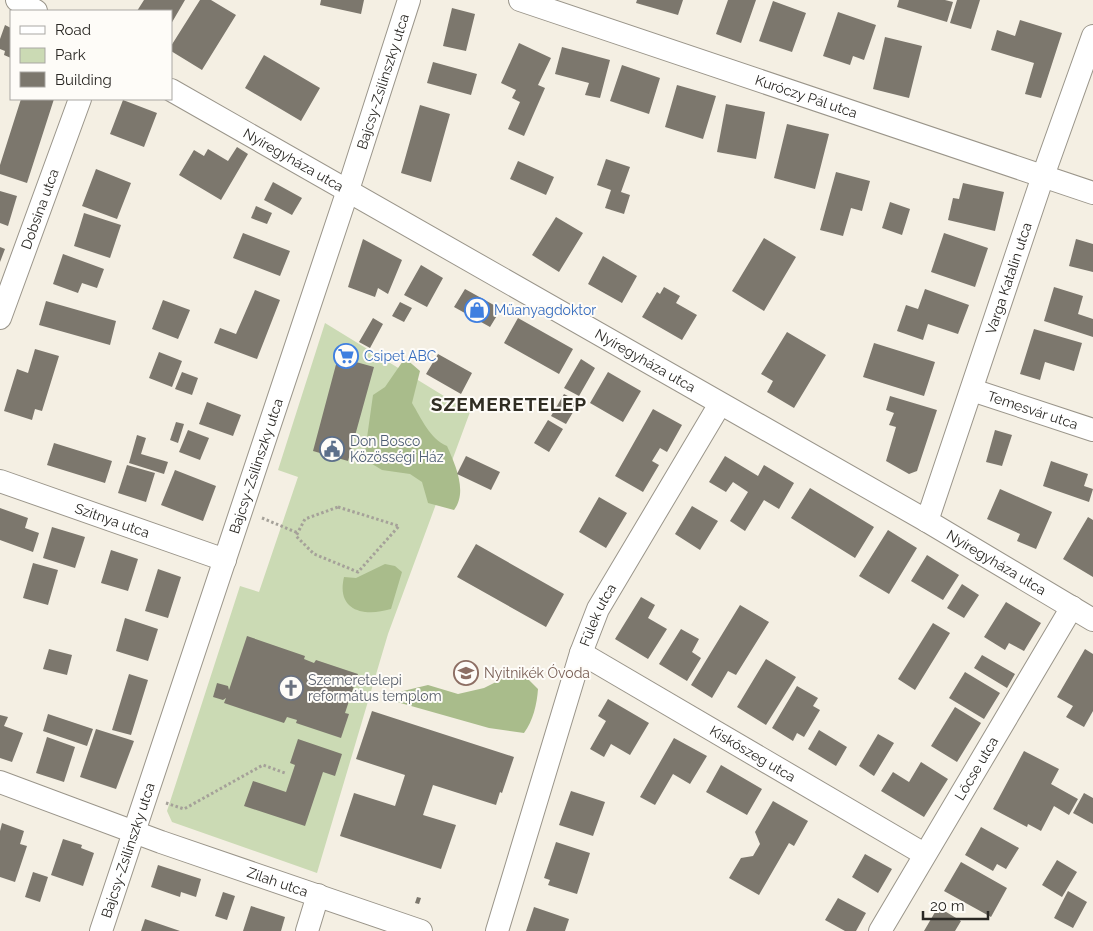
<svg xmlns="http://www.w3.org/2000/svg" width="1093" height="931" viewBox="0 0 1093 931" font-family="Raleway,sans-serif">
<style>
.green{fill:#cbdab4}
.forest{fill:#a9bc8b}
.building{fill:#7c776d}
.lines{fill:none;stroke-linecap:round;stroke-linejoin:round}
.minor-casing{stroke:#9a958a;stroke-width:24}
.path{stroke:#a5a199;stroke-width:3;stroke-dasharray:2.5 2.5;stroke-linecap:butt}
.minor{stroke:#fff;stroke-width:22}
.labels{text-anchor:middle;stroke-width:4;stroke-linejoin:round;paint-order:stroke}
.street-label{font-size:14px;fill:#2a2824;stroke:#fefcf8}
.shop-label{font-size:14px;fill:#366cbe;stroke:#fefcf8;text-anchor:start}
.service-label{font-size:14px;fill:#4e5e75;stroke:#fefcf8;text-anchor:start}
.education-label{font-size:14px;fill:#785e54;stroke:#fefcf8;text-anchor:start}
.worship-label{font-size:14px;fill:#5b616d;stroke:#fefcf8;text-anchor:start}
.district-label{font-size:19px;font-weight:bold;letter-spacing:1px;fill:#302d23;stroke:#fefcf8}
</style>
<rect width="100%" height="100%" fill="#f4efe3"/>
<path class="green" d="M325,323L470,412L388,634L317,873L172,822L167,811L240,586L259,592L298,477L278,470Z"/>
<path class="forest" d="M405,358L420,371L412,403C421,418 430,439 447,446C455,464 468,492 454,510L428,503L422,482L410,474L382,470L364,459L373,395L385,387Z
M385,564L395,566L402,572L391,609C364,617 336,611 344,577L356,578Z
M508,676L528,679L538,689C537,704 533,721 524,733L489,728L397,702L399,692L428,685L458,694L484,688Z"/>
<path class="building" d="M144,0H185L171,24V11H137Z
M200,0H211L236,15L202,70L171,51V46Z
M321,0H364L361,14L320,5Z
M637,0H683L678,15L636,3Z
M728,0H756L741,43L716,34Z
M899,0H945L953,2L947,22L897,7Z
M957,0H980L971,29L950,23Z
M773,1L806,13L792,52L759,41Z
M452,8L475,14L466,51L443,46Z
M838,12L876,25L864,60L853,56L850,65L823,56Z
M1020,20L1062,33L1041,98L1025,94L1034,63L991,50L997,30L1015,36Z
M5,25L11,28V58L4,55L5,51L0,49V39Z
M885,37L922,46L909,98L873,89Z
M519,43L551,58L538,85L545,88L524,136L508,129L520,102L512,98L516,90L501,83Z
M562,47L610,60L600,98L585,95L589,83L555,74Z
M264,55L320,88L301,121L245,88Z
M433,62L477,74L471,95L427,83Z
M622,65L660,78L649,114L610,101Z
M677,85L716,96L703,139L665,127Z
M21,99H54L27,183L0,174V165Z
M123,100L157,113L144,147L110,134Z
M726,104L765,112L756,159L717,152Z
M420,105L450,114L431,182L401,173Z
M787,124L829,134L815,189L774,178Z
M237,147L248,154L221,200L179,175L194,150L204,156L208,149L228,161Z
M606,159L630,167L621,192L630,195L624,214L605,208L611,190L597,185Z
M518,161L554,177L546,195L510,179Z
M96,169L131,183L117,219L82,206Z
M836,172L870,181L862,211L851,208L843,236L820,230Z
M273,182L302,198L292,215L264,200Z
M963,183L1004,192L995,231L948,220L953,198L959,199Z
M0,191L17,196L8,226L0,223Z
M890,202L910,209L902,235L882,228Z
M256,206L272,213L267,224L251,218Z
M84,213L121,225L110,258L74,246Z
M556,217L583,233L559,272L532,255Z
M243,233L290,251L280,276L233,258Z
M944,233L988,248L975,287L931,272Z
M764,238L796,257L764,311L732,291Z
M363,239L402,260L388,294L378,288L375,297L348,287Z
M1076,239L1093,244V272L1069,266Z
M0,247L5,249L0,262Z
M63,254L104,269L97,288L82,283L78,293L53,284Z
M603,256L637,276L622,303L588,284Z
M421,265L443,278L427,307L404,295Z
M664,287L680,296L676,303L697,315L682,340L642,317L657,292L660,294Z
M1054,287L1083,296L1078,314L1093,319V337L1044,321Z
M465,289L501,309L490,327L454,307Z
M925,289L969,305L958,334L928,324L923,340L897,331L906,305L918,309Z
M255,290L280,300L257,359L214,343L220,328L236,334Z
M163,300L190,310L178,339L152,329Z
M46,301L116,321L110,345L39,325Z
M400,302L412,308L404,322L392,316Z
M373,318L383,324L370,348L359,342Z
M518,318L573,349L559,374L504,343Z
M1034,329L1082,343L1074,371L1045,362L1040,380L1020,374Z
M787,332L826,355L794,408L767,392L773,381L761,374Z
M874,343L935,362L924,396L863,377Z
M35,349L59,356L42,411L35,409L32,420L4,411L17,369L28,373Z
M159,352L182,361L172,387L149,378Z
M438,354L472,373L461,394L426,374Z
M338,357L374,367L348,461L313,451Z
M581,359L595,368L579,396L564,388Z
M182,372L198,378L192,395L175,389Z
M608,372L641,391L623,422L590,403Z
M564,394L579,402L566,424L551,416Z
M890,396L937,410L917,471L909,474L886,461L896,427L889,425L894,413L886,410Z
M207,402L241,415L233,436L199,424Z
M653,409L682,425L667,452L660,448L652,461L659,465L643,492L615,476Z
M548,420L563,429L549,452L534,443Z
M176,422L184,424L178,443L170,440Z
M188,430L209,438L200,460L179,452Z
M995,430L1012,435L1002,466L986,462Z
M137,435L146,438L141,454L168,462L164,474L129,463Z
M54,443L112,461L105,483L47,465Z
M466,456L500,472L491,490L457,474Z
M725,456L758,476L764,465L794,483L779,509L764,500L745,531L730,521L748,492L733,482L726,492L709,482Z
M1051,461L1088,474L1084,486L1093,489L1089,502L1043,486Z
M127,465L155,473L146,502L118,493Z
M175,470L216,486L203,521L161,505Z
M810,488L874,527L855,558L791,518Z
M1000,489L1052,512L1036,549L1017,541L1020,534L987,519Z
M599,497L627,513L606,548L579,532Z
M692,506L718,521L700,550L675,534Z
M0,508L28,518L25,528L39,533L33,552L0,540Z
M1088,517L1093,520V577L1063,559Z
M52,527L85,537L75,568L43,558Z
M888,530L917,548L889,594L859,576Z
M476,544L564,594L546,627L457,577Z
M111,550L138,559L128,591L101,583Z
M927,555L959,575L943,600L911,581Z
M33,563L58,570L48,605L23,598Z
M158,569L181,577L168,618L145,611Z
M962,584L979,595L964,618L947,608Z
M641,597L655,605L648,618L667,629L648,659L615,639Z
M1006,602L1041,623L1024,651L1009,643L1005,650L984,637Z
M740,605L769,622L736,675L728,671L712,698L691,685Z
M125,618L158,629L148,661L116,651Z
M933,623L950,633L915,690L898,679Z
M681,629L699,639L692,652L701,658L687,681L659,664Z
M247,636L305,656L304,659L314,663L316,660L358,674L345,713L349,714L341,738L296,723L297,720L287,717L284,723L224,703L226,698L223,700L213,697L217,683L228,686L229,690Z
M49,649L72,655L67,675L43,669Z
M1085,649L1093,654V711L1084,727L1066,717L1073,706L1057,697Z
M982,655L1015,674L1007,688L974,668Z
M766,659L796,677L766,725L737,707Z
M965,672L1000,693L984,719L949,698Z
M129,674L148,680L131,735L112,730Z
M797,686L818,698L813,706L820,710L804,737L797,733L793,741L772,728Z
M608,699L649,723L630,755L611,744L604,757L590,749L606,721L598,716Z
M955,707L981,723L957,762L931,746Z
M372,711L514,757L502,793L500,792L496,805L433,785L423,815L456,825L441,869L340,836L354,793L395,806L405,775L356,759Z
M48,714L93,729L87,746L43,731Z
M0,715L8,717L4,726L23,733L12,762L0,758Z
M96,729L134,741L116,789L80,777Z
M819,730L847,747L836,766L808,749Z
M878,734L894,743L874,776L859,766Z
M47,737L75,747L64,782L36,773Z
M674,738L707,756L690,784L673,774L655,805L640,797Z
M298,739L342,754L335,776L323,772L305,826L244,806L253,781L286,792L295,765L290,763Z
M1024,751L1059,769L1051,784L1078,799L1069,815L1054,806L1041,831L1028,824L1027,827L993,809Z
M921,762L948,779L924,817L881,791L893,772L909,782Z
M721,765L762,789L747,815L706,792Z
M571,791L605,802L593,836L559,825Z
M1084,793L1093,798V824L1073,813Z
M773,801L808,821L794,846L789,843L759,895L729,878L741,858L753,856L760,844L755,832Z
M2,823L24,831L20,844L27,846L15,882L0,877V831Z
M981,827L1019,848L1006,869L997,864L993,871L965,855Z
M63,839L82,845L81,848L94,853L83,886L51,875Z
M556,842L590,853L577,894L548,885L550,880L544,878Z
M865,854L892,869L878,893L852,877Z
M1057,860L1077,872L1062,897L1042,885Z
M961,862L1007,888L991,917L944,891Z
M158,865L201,879L196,897L181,892L180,897L151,887Z
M33,872L48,877L40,902L25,897Z
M1068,891L1087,902L1073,928L1054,918Z
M223,892L235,896L227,920L215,916Z
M417,897L421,898L419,904L415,903Z
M838,898L866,913L856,931H845L825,920Z
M251,906L285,917L281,931H243Z
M534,907L569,919L565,931H526Z
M938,907L961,921L955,931H924Z
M145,919L180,931H141Z"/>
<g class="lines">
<defs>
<g id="minor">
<path d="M17,0L36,11"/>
<path id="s1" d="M520,0L1093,193"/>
<path id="s2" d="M171,90L927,521L1093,620"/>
<path id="s3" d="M0,318L80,99"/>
<path id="s4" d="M972,390L1093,430"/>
<path id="s5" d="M0,481L225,560"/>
<path id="s6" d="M927,521L1043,176L1093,36"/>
<path id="s7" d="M581,653L924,854"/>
<path id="s8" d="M0,782L161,842L421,931"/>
<path id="s9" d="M101,931L348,190L409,0"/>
<path d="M307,931L318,895"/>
<path id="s10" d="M497,931L581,653L598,609L720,404"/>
<path id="s11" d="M880,931L1072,607"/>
</g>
</defs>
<use href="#minor" class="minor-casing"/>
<path class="path" d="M338,507L399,526L358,572L314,554L296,536L305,519Z
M262,518L298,533
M166,803L184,809L263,765L285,773"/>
<use href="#minor" class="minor"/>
</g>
<defs>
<symbol id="shop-ring" viewBox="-11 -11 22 22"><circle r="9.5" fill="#fefcf8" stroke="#3f7fe0" stroke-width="1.5"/><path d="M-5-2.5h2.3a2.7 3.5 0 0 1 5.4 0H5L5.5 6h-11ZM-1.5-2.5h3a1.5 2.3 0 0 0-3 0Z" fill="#3f7fe0"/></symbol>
<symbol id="supermarket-ring" viewBox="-11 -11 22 22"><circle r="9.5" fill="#fefcf8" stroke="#3f7fe0" stroke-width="1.5"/><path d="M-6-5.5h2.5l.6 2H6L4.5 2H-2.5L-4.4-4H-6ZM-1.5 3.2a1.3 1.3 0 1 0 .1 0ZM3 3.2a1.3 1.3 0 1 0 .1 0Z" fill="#3f7fe0"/></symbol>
<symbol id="civic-ring" viewBox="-11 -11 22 22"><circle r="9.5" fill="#fefcf8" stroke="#5c6f8a" stroke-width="1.5"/><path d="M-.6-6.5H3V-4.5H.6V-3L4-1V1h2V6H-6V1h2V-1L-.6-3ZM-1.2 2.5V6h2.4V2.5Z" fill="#5c6f8a"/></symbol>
<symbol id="school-ring" viewBox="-11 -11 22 22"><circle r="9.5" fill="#fefcf8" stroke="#8d6e63" stroke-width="1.5"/><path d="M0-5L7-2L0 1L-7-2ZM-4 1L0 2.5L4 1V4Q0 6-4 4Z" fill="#8d6e63"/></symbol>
<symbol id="church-ring" viewBox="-11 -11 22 22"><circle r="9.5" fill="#fefcf8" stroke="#6b7280" stroke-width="1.5"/><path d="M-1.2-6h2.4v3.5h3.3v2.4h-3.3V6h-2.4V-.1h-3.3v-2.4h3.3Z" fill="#6b7280"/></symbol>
</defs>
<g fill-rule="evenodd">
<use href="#shop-ring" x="463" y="296" width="28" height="28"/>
<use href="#supermarket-ring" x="332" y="342" width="28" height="28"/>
<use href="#civic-ring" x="318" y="435" width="28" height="28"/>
<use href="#school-ring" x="452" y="659" width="28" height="28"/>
<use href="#church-ring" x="277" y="674" width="28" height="28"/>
</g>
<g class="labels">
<g class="street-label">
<text dy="5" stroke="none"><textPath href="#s9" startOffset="895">Bajcsy-Zsilinszky utca</textPath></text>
<text dy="5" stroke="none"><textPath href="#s1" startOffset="302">Kuróczy Pál utca</textPath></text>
<text dy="5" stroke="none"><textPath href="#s2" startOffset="141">Nyíregyháza utca</textPath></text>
<text dy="5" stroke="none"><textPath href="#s3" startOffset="116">Dobsina utca</textPath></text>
<text dy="5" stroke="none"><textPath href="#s6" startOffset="256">Varga Katalin utca</textPath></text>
<text dy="5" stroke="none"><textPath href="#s2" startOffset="546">Nyíregyháza utca</textPath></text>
<text dy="5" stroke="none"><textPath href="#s4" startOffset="64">Temesvár utca</textPath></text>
<text dy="5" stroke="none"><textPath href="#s9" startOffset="490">Bajcsy-Zsilinszky utca</textPath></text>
<text dy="5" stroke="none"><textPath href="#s5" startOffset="119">Szitnya utca</textPath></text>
<text dy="5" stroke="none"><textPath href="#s2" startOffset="951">Nyíregyháza utca</textPath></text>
<text dy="5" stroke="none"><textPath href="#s10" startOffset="332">Fülek utca</textPath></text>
<text dy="5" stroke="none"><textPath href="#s7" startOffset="199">Kiskőszeg utca</textPath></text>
<text dy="5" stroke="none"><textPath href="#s11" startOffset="189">Lőcse utca</textPath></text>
<text dy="5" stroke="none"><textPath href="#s9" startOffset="85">Bajcsy-Zsilinszky utca</textPath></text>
<text dy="5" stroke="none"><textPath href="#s8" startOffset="295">Zilah utca</textPath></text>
</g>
<g class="shop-label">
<text x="494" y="315">Műanyagdoktor</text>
<text x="364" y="361">Csipet ABC</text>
</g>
<g class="service-label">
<text x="350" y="446">Don Bosco<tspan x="350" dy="16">Közösségi Ház</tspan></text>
</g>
<g class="education-label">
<text x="484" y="678">Nyitnikék Óvoda</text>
</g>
<g class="worship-label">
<text x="308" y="685">Szemeretelepi<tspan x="308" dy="16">református templom</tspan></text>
</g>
<g class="district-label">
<text x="509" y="411">SZEMERETELEP</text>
</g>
</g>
<rect x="10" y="10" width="162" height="90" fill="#fefcf8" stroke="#a9a7a3"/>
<rect x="20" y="26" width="25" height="8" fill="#ffffff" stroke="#a9a7a3"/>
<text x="55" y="35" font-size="15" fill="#2a2824">Road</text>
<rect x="20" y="48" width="25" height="15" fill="#cbdab4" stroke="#a9a7a3"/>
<text x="55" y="60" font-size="15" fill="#2a2824">Park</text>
<rect x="20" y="72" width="25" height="15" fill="#7c776d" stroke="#a9a7a3"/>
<text x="55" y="85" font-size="15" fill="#2a2824">Building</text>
<path d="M923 911v8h65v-8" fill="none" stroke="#2a2824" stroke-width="2.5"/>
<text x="930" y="911" font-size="15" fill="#2a2824" stroke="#fefcf8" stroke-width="4" paint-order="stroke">20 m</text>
</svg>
